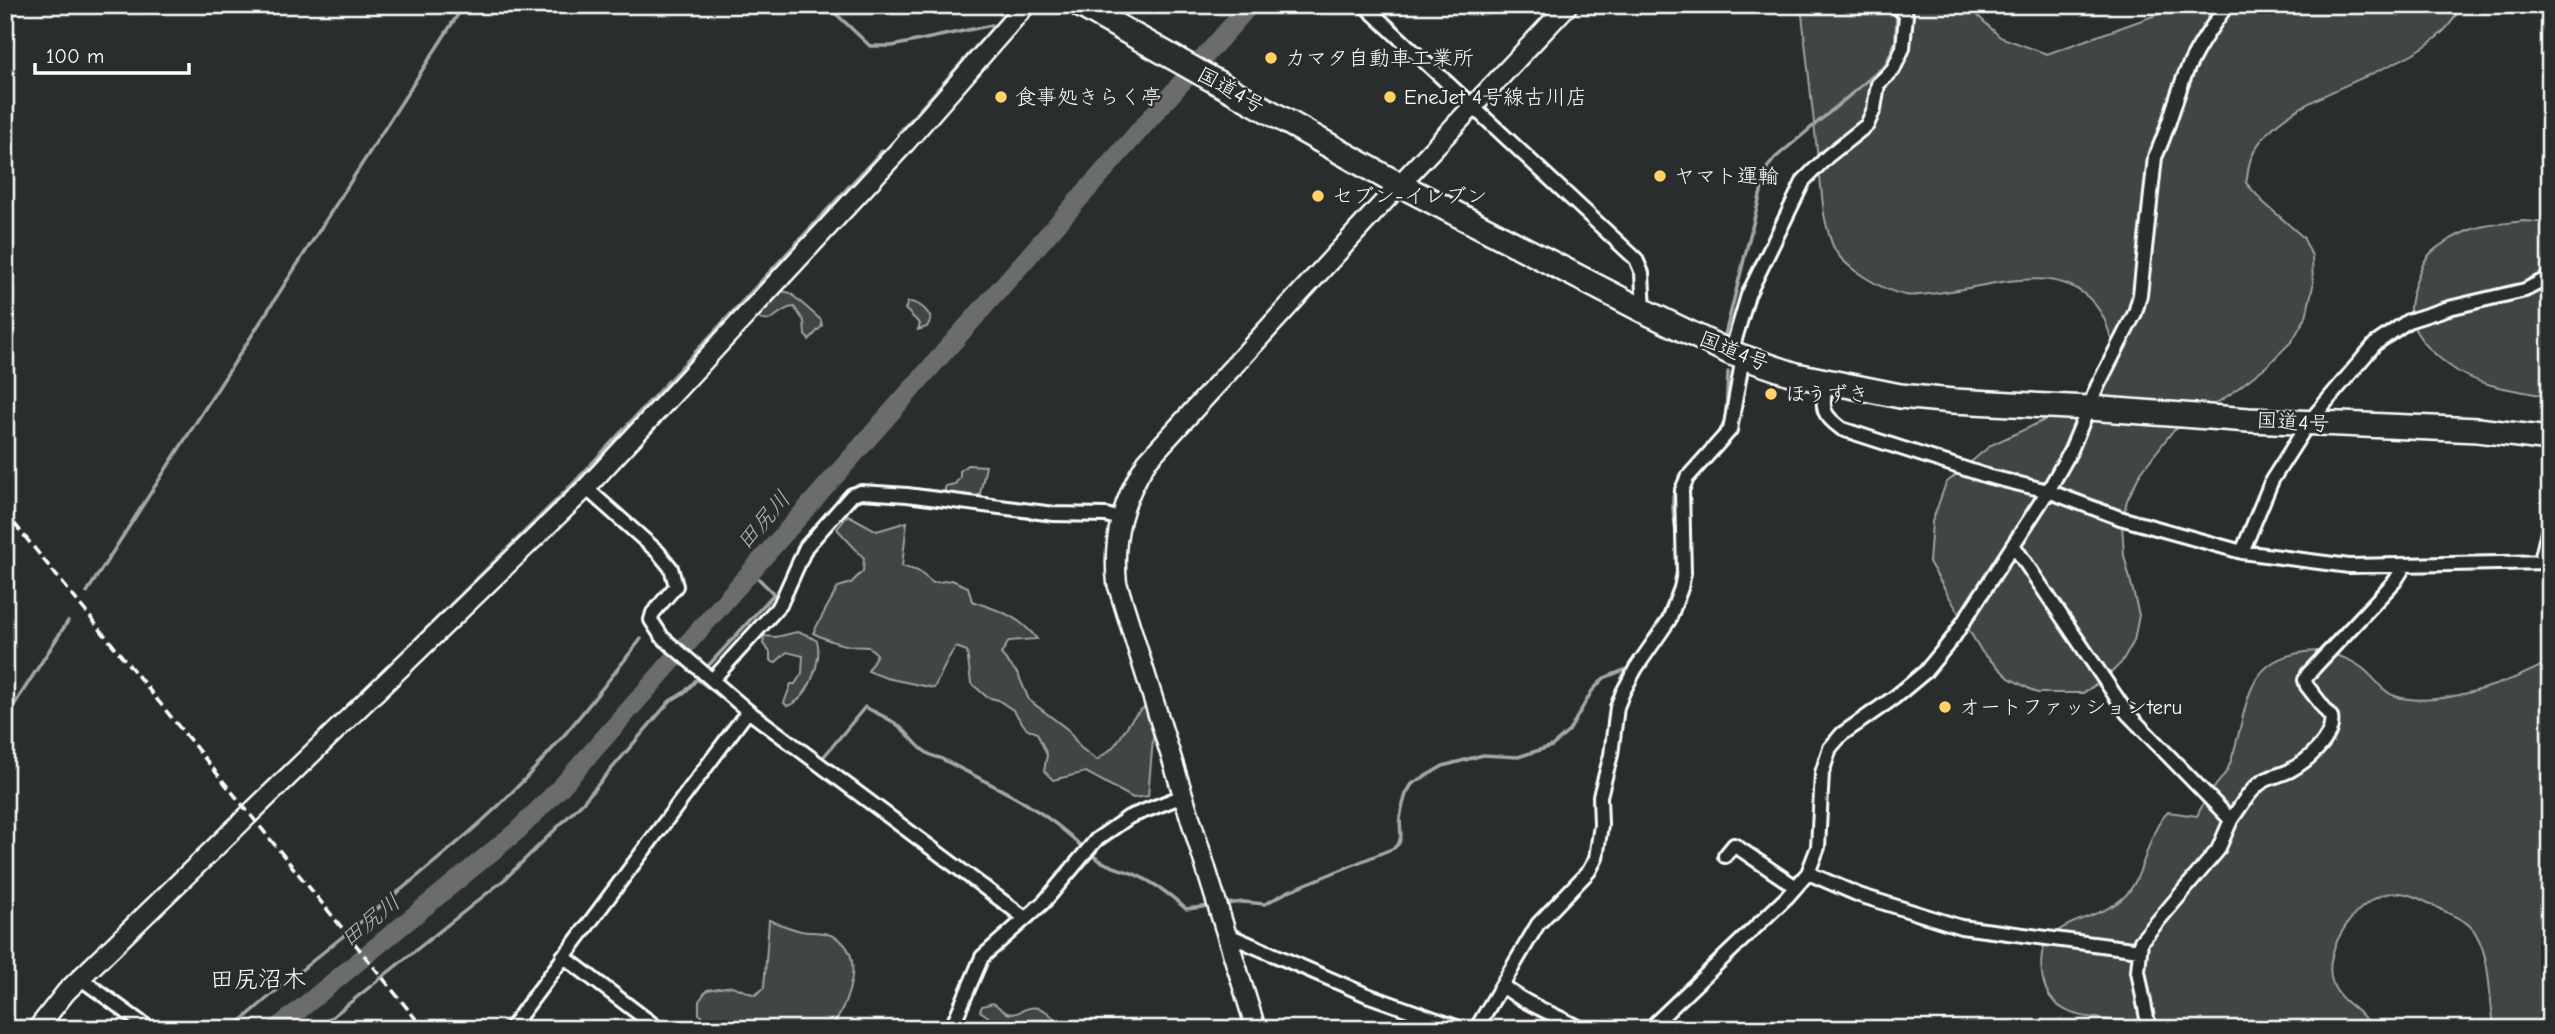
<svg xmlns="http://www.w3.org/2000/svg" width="2555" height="1034" viewBox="0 0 2555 1034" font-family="'Comic Neue','Klee One',sans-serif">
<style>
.green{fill:#414445;stroke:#a0a2a2;stroke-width:2}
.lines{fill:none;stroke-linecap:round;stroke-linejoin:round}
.stream{stroke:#a6a7a7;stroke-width:3.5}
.river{stroke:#6a6c6d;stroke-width:19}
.street-casing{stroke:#fff;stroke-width:18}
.secondary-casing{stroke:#fff;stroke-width:23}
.highway-casing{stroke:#fff;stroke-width:28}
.street{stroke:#2a2d2e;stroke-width:12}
.secondary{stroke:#2a2d2e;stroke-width:18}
.highway{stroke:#2a2d2e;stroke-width:23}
.rail{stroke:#fff;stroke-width:3.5;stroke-dasharray:10 5;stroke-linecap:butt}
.poi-dot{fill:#ffd166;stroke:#2a2d2e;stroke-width:2.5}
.labels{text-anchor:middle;stroke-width:5;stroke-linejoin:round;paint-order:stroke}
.poi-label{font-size:21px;fill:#fff;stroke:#2a2d2e;text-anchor:start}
.street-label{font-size:21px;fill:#fff;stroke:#2a2d2e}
.water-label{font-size:23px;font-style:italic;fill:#b4b6b6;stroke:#2a2d2e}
.quarter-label{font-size:24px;fill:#fff;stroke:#2a2d2e}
</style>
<rect width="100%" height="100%" fill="#2a2d2e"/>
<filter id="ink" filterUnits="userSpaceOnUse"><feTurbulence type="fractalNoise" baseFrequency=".0143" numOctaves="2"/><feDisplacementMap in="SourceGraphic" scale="14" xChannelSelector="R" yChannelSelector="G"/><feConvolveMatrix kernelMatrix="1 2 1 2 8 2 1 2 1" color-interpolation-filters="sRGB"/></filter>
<g filter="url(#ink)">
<path class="green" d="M1801,5H1973L1977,15L2000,37L2047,54L2184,5H2460C2439,74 2283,83 2252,156C2248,164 2248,174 2246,183L2264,203L2303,237L2312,256L2313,286L2306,317L2292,341L2268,365L2232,393L2172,432L2141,472L2127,500L2122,524L2124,555L2139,615L2134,641L2121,663L2105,679L2083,693H2037L2009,678L1982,652L1957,610L1929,562L1932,522L1946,483L1991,445L2060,413L2089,397L2113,343C2109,334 2107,322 2101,313C2065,255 1990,288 1937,293C1927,294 1915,297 1905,295C1891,292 1877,285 1866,278C1835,259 1831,248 1824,214Z
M2523,221L2550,223V397C2519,390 2485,388 2457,371C2439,359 2418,342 2411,320C2406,305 2419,267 2429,255C2437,246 2455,236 2465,232C2482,224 2505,224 2523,221Z
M779,290L790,293L821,320L822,326L809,340L805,335L804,321L794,307C779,307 773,327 757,318V312Z
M908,302C918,302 927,309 931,319L927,327L918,330L920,324L905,309Z
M967,465L986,466L980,494L974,498L945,492V486L955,484L960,477V471Z
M848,515L877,531L907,522L902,566L918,571L933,583L952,580L968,587L972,601C1000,611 1018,615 1037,639L1009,641L1001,654L1018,674L1029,700L1067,729L1081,748L1097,760C1101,756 1107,753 1111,749C1125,736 1128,716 1147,706L1154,728L1148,796L1133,798L1086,772L1053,780L1044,771L1047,755L1037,733L1026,728L1013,710L998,700L987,697L971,683L967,651L956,647C946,659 942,674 934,688L886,678L868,671L877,654L869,647C847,647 833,643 813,633L838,587L851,583L863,571L864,558L837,529Z
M797,632L805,634L817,641C823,660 808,701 787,706L784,703L791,684H795L802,673L803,656L787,652L775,663L770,660V652L763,644L764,636L776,637Z
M2319,651C2337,655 2353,659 2367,672C2376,680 2383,692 2395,696C2436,710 2514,681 2550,661V1024L2545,1029H2495C2488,998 2492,962 2476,934C2469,921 2455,917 2442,910C2427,903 2409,891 2392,893C2358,896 2322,949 2332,981C2338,1003 2363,1010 2374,1029H2163C2118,1011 2050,1034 2042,974C2040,958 2041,946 2053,935C2073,917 2105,916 2124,897C2146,876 2145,835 2168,812L2197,816C2202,806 2207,796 2214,788C2219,780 2226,775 2229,766C2251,709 2238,653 2319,651Z
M769,920C779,924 790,928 801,931C812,933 822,931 833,936C869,953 847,1005 831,1029H720L699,1014V1001L707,990L732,986L755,995L764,988Z
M993,1003C998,1006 1002,1010 1007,1013C1015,1016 1021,1010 1029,1008C1044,1005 1053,1017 1061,1027L1060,1029H1005L980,1011L982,1006Z"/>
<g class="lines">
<path class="stream" d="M832,10L870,46H892L992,25
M898,134L1005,14
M1725,335L1767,168L1775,158L1886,65L1896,41L1897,11
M1719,435L1726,417L1728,372
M1677,536C1672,506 1667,490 1690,466
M87,592L464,5
M708,666L774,594L751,571
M729,685L743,698
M5,719L68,621
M821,760L865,707C876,713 891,719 900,727C914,738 920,754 940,758C988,783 1043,807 1081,846
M292,761L573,484L882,151
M1093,856C1106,866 1118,868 1134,874C1154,882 1170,894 1186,909L1211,906
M1225,904L1244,902L1265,904L1289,891L1394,848L1399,843L1401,836L1400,819L1402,808L1406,794L1412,784L1443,766L1483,755L1518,757L1552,746L1569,731L1592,691L1604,678L1629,668L1662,621
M232,1029C312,957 401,894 481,822C542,767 591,703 641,639
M317,1029L505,879L583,802L670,701L685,692L697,679L720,696L722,693"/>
<path class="river" d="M276,1029L517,831L561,787L1250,5"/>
<defs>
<path id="street" d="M1364,5L1636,259L1642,273L1644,311
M1731,353L1748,295L1804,180L1828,156L1867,125L1874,109L1878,84L1893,70L1903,48L1906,15L1895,5
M1826,381C1823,408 1819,412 1842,429L1987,476L2048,491L2120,518L2242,552L2349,566L2550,562
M586,488L658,552L671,568L676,586L653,613L651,620L662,637L748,711L1025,918
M2014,546L2127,713L2231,820L2218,850L2141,941L2138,971L2149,1029
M2242,552L2272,480L2309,422L2375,344L2408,321L2449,308L2525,290L2550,277
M2541,561L2550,523
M713,679L780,605L806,547L852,495L861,492L907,495L1054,514L1106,515L1120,519
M2231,820C2239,809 2247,794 2258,785C2266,777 2279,776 2289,771C2306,762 2335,738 2331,717L2307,686L2305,680L2308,674L2395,581L2404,567
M1725,856L1734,845L1796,887
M1808,873L1859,895L1961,927L2140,950
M1226,934L1367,995L1462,1029
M563,956L659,1029
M81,979L150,1029
M1503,986C1526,1005 1555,1014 1581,1029
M510,1029L748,711
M951,1029L982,957L1044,902L1096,840L1129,817L1183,796
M1476,1029L1538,924L1589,871L1596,858L1601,825L1600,796L1611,755L1617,707L1623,692L1636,668L1669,620L1681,588L1684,573L1682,490L1687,478L1730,430L1743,357
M1649,1029L1787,897L1808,873L1818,847L1822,773L1830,748L1842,734L1895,697L1925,672L1953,638L2048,491L2071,450L2098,385L2135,313L2140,295L2155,157C2168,131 2174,102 2185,75C2195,50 2211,28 2227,5"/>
<path id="secondary" d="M37,1029L66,992L586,488L900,149L1026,5
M1256,1029L1117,583C1112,537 1123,499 1147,461L1400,184L1568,5"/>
<path id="highway" d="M1080,5L1387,178L1644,311L1731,353L1796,375L1900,396L1953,401L2089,408L2249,420L2478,430L2550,439"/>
</defs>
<use href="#street" class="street-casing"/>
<use href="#secondary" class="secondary-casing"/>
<use href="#highway" class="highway-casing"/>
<use href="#street" class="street"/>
<use href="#secondary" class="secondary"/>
<use href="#highway" class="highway"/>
<path class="rail" d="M5,512L424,1029"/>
</g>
</g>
<g class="poi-dot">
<circle cx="1271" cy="58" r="7"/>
<circle cx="1001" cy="97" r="7"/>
<circle cx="1390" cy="97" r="7"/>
<circle cx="1660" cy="176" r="7"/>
<circle cx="1318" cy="196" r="7"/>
<circle cx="1771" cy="394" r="7"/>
<circle cx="1945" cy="707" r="7"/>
</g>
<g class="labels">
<g class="poi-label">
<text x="1285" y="65">カマタ自動車工業所</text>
<text x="1015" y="104">食事処きらく亭</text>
<text x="1404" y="104">EneJet 4号線古川店</text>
<text x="1674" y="183">ヤマト運輸</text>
<text x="1332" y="203">セブン-イレブン</text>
<text x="1785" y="401">ほうずき</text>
<text x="1959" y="714">オートファッションteru</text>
</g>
<g class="street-label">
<text transform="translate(1231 90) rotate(29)" y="7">国道4号</text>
<text transform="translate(1734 351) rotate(22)" y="7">国道4号</text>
<text transform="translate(2293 422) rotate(3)" y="7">国道4号</text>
</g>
<g class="water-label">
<text transform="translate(763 520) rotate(-49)" y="8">田尻川</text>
<text transform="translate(370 920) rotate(-39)" y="8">田尻川</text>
</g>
<g class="quarter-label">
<text x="258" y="987">田尻沼木</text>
</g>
</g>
<rect width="2555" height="1034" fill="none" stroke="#2a2d2e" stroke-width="28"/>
<rect x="14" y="14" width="2527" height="1006" fill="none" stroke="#fff" stroke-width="2.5" filter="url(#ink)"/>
<path d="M35 63v10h154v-10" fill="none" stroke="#ffffff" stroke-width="3.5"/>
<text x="46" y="63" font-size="21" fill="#ffffff" stroke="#2a2d2e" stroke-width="5" paint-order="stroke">100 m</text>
</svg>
